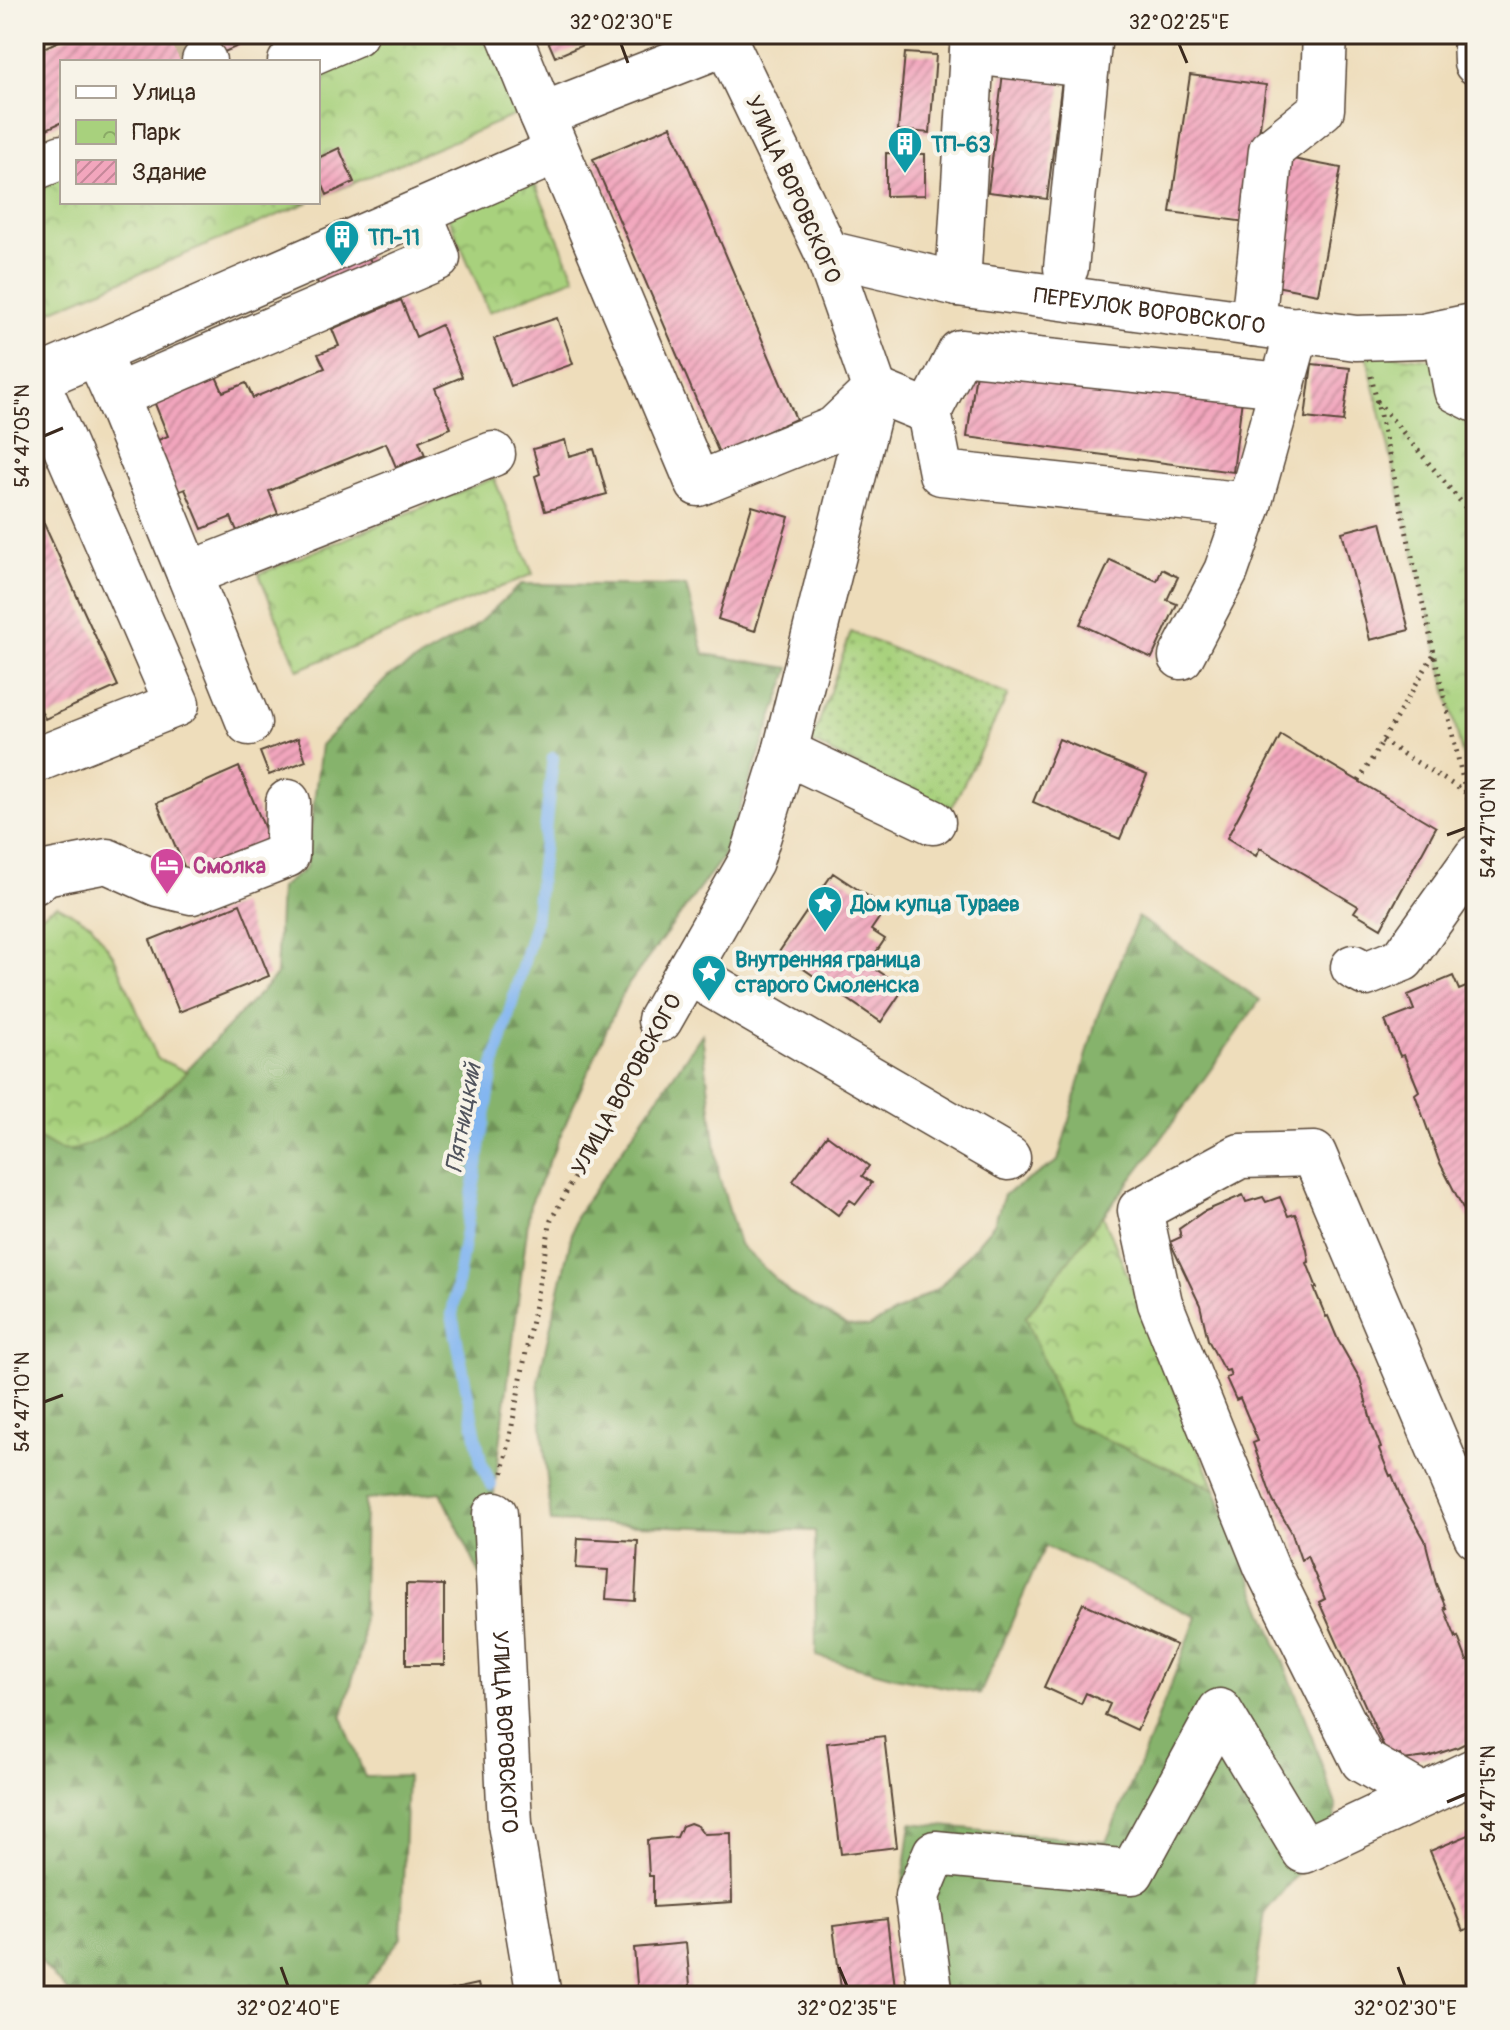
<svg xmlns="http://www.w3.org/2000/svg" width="1510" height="2030" viewBox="0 0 1510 2030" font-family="Pangolin,sans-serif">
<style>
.grass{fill:url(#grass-dots);stroke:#727e4e;stroke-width:2}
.forest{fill:url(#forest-firs);stroke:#606e45;stroke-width:2}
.park{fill:url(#park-crowns);stroke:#727e4e;stroke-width:2}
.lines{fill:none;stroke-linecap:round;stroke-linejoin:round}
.stream{stroke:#83b6f0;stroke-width:12}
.building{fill:url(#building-hatch)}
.minor-tunnel{stroke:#cab99c;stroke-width:44;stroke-dasharray:44 22;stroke-linecap:butt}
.minor-casing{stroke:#564536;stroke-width:47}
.path{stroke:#564536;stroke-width:5;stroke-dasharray:2 6;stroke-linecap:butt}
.minor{stroke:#fff;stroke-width:44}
.ticks{fill:none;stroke:#3b2a1e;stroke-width:3}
.labels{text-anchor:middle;stroke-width:8;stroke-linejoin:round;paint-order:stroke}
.culture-label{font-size:22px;font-weight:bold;fill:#0d838f;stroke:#f7f3e8;text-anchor:start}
.street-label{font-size:22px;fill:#3b2a1e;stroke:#f7f3e8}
.hotel-label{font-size:22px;font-weight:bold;fill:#b23c85;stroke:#f7f3e8;text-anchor:start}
.water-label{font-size:24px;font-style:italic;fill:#51545d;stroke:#f7f3e8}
.neatline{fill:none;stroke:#3b2a1e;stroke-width:3}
.ticks-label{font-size:20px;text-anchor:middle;fill:#3b2a1e}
</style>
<defs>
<pattern id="grass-dots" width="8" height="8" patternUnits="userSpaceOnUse" patternTransform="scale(2)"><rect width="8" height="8" fill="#a8d17d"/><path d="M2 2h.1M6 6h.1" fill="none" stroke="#8aaa66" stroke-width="1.8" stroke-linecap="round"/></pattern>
<pattern id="forest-firs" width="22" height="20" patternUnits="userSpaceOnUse" patternTransform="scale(2)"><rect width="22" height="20" fill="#86b36c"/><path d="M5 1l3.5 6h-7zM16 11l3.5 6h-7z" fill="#6f9258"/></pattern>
<pattern id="park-crowns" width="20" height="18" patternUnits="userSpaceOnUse" patternTransform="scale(2)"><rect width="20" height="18" fill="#a8d17d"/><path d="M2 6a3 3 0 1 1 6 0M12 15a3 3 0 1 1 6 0" fill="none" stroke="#8aaa66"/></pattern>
<pattern id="building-hatch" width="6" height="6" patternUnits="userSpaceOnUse" patternTransform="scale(2)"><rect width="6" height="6" fill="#f2a6bd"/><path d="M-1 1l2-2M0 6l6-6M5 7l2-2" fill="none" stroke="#c58799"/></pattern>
</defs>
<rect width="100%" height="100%" fill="#f7f3e8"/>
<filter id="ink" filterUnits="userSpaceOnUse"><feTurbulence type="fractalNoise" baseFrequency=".0125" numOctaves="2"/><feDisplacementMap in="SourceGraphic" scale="16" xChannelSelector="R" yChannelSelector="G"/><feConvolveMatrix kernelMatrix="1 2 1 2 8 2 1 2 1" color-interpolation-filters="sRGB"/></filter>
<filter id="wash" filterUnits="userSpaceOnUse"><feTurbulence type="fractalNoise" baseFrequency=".006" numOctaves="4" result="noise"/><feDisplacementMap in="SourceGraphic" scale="32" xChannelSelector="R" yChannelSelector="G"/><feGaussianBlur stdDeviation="1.8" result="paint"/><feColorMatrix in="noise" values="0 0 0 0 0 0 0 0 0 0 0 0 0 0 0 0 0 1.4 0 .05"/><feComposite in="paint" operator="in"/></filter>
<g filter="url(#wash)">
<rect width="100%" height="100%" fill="#edb"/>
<path class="grass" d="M851,632L1008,695L949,813L812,742Z"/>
<path class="forest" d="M521,584L686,586L704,654L790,668L722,858L623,992L530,1205L483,1581L441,1492L365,1500L362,1645L342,1717L365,1777L407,1776L401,1937L358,1996H72L34,1955V1136L61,1150L116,1128L163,1095L276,976L280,888L306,868L321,745L388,677L473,628Z
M1138,917L1260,1000L1152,1152L1026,1317L1068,1422L1215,1489L1300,1704L1336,1805L1333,1855L1298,1873L1265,1912L1253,1996H914L900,1904L911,1823L1106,1842L1140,1764L1197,1617L1045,1546L980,1694L895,1677L816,1656L815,1531L551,1522L538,1381L576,1216L702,1034L719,1176L739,1244L789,1292L847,1326L869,1327L940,1287L994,1224L1004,1195L1058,1161L1097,1017Z"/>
<path class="park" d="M374,34H502L532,108L318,198V62Z
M62,166V202H309L34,318V178Z
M531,175L575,278L489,312L445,208Z
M1366,353L1476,364V812Z
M494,478L533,574L298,670L259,574Z
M57,905L91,924L115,958L157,1058L187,1072C165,1093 93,1155 62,1150C53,1148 42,1140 34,1136V920Z
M1103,1215L1215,1489L1068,1422L1026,1317Z"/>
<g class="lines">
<path class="stream" d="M491,1485L481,1462L452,1315L493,1069L535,923L553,758"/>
</g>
<g id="blocks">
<path class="building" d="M75,34H266L201,62H62V122L34,135V52Z
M545,34H608L555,57Z
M905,53L936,55L930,133L898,130Z
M1003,73L1062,80L1047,199L988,192Z
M1190,75L1266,85L1246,222L1170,212Z
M671,126L796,419L719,453L593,159Z
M339,148L354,182L327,195L318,174V158Z
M886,153L925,154V195L886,196Z
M1282,157L1341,168L1318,294L1260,283Z
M361,242L375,270L324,295L309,266Z
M401,300L416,337L441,325L462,377L435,388L451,428L419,441L425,455L396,467L386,443L269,491L278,514L237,531L231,517L202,529L185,489L165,497L144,446L168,436L153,399L215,374L223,392L246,383L253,398L325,368L318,354L339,346L332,329Z
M557,318L573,364L511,386L494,339Z
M1312,364L1350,368L1343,422L1305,418Z
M977,365L1242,399L1233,472L967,437Z
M565,440L569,456L594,449L607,494L545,511L535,476L540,474L533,449Z
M34,502L118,686L45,719L34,696Z
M752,506L789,517L755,631L718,619Z
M1381,522L1409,630L1370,640L1342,532Z
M1110,560L1157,581L1162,569L1178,577L1167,600L1177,604L1152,658L1080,624Z
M1281,735L1436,827L1381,928L1354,912L1358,906L1260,848L1256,856L1227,838Z
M298,738L306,761L269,775L260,752Z
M1059,739L1147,775L1120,839L1033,802Z
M239,767L273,848L191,883L157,803Z
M833,873L886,908L871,930L885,939L868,964L904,988L881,1022L779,952Z
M240,904L269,976L179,1012L150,940Z
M1453,976L1459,990L1476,983V1215L1468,1218L1439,1161L1415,1094L1419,1091L1404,1055L1400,1056L1385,1021L1414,1010L1408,995Z
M827,1135L869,1166L862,1176L872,1183L856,1204L850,1200L838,1215L793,1181Z
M1243,1195L1246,1202L1263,1197L1266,1202L1280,1197L1288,1216L1295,1214L1298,1220L1307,1250L1309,1262L1307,1263L1317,1288H1314L1326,1317L1328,1316L1338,1340L1360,1379L1372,1424L1381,1448L1379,1449L1390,1476L1392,1475L1402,1500L1425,1540L1436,1584L1446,1608H1444L1456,1638L1458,1637L1467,1661L1470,1660L1476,1669V1738L1458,1747L1428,1757L1402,1760L1400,1755L1389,1759L1319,1602L1325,1599L1307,1556L1301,1560L1291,1531L1273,1501L1253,1443L1258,1441L1240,1398L1236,1400L1226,1378L1231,1376L1229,1370L1226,1371L1222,1367L1208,1340L1200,1305L1170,1242L1181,1237L1179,1229L1203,1212Z
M578,1538L638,1541L635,1601L606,1599L608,1570L576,1568Z
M406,1584L444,1585V1665H406Z
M1083,1603L1176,1645L1137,1730L1105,1715L1110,1704L1086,1693L1081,1704L1044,1687Z
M884,1736L897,1847L841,1854L827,1743Z
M690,1823L698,1826L704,1834L731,1833L732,1902L653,1907V1876H649L647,1840L677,1837L682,1826Z
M1476,1832V1925L1463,1931L1430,1851Z
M887,1919L896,1996H842L833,1926Z
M686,1943L691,1996H638L634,1948Z
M478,1984L481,1996H441V1992Z"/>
</g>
</g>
<g filter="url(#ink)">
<use href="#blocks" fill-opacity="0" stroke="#564536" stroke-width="2"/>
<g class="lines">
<path class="minor-tunnel" d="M192,34L204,61"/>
<defs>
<g id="minor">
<path d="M509,34L542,115L726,43"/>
<path d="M1475,34L1476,63"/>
<path d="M972,52L1086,65"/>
<path d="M204,61V62"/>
<path d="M290,62L355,34"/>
<path d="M542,115L698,484L834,429L875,390L929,412L941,473L1249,505L1298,329"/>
<path d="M34,168L62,157"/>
<path id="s1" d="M827,253L958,284L1356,338L1423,336L1476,325"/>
<path d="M1066,268L1090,34"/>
<path d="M958,284L973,34"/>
<path d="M1253,324L1271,150L1322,109L1325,34"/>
<path d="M1476,332L1449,352L1456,390L1476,400"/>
<path d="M104,369L116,396L438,258L419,212"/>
<path d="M34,375L36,379L556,152"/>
<path d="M116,396L189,574L493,454"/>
<path d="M929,412L960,352L1283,385"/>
<path d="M189,574L249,723"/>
<path d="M1181,657L1226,571L1249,505"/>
<path d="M785,752L933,822"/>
<path d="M34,761L177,704L36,379"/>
<path d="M34,882L45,873L107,861L158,884L192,892L287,855L288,802"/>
<path d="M1353,967L1366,974L1403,959L1476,857"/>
<path d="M688,972L1008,1158"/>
<path d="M660,1020L751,861L785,752L875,390L827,253L722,34"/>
<path id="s2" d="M495,1514L510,1824L539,1996"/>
<path d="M1422,1795L1363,1761L1266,1566L1160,1303L1140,1210L1240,1156L1314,1154L1476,1536"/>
<path d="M931,1996L917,1896L935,1853L1132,1872L1220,1711L1304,1851L1476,1770"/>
</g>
</defs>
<use href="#minor" class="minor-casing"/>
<path class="path" d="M1371,376L1466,793L1474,818
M1377,401L1476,520
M1382,741L1465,792
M1359,781L1435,652
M503,1473L551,1220L641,1055"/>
<use href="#minor" class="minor"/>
</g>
</g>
<path class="ticks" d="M621,44L628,63M1179,44L1187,63M44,436L63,428M1447,835L1466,828M44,1402L63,1395M1447,1802L1466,1794M281,1967L288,1986M839,1967L847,1986M1398,1967L1405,1986"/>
<defs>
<symbol id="building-pin" viewBox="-11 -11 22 30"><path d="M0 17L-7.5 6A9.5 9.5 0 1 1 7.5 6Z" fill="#0f9aa8" stroke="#f7f3e8"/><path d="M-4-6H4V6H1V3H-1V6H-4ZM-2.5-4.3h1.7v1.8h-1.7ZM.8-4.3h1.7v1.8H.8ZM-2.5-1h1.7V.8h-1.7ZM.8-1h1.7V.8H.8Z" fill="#fff"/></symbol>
<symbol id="hotel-pin" viewBox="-11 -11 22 30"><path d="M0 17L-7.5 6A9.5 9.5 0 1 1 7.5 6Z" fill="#d1479c" stroke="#f7f3e8"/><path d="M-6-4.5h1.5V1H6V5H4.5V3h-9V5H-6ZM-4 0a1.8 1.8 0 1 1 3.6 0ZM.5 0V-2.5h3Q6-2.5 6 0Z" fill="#fff"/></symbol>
<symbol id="sight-pin" viewBox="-11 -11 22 30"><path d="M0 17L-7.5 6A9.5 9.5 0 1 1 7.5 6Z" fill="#0f9aa8" stroke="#f7f3e8"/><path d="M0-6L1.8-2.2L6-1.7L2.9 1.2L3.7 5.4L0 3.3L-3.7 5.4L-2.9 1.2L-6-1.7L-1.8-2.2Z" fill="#fff"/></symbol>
</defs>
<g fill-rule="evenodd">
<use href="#building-pin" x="885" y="124" width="40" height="54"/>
<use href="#building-pin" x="322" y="217" width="40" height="54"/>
<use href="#hotel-pin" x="147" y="845" width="40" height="54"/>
<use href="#sight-pin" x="805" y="883" width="40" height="54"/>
<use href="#sight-pin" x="689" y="952" width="40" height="54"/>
</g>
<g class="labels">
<g class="culture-label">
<text x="931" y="152">ТП-63</text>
<text x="368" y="245">ТП-11</text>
<text x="851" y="911">Дом купца Тураев</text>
<text x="735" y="967">Внутренняя граница<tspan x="735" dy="25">старого Смоленска</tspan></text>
</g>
<g class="street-label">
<text transform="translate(794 189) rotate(66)" y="8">УЛИЦА ВОРОВСКОГО</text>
<text dy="8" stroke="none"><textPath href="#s1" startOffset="328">ПЕРЕУЛОК ВОРОВСКОГО</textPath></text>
<text transform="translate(626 1084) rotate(-61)" y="8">УЛИЦА ВОРОВСКОГО</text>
<text dy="8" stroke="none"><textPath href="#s2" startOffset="218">УЛИЦА ВОРОВСКОГО</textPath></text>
</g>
<g class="hotel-label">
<text x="193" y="873">Смолка</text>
</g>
<g class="water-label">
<text transform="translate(463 1118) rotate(-80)" y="8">Пятницкий</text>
</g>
</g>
<rect width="1510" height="2030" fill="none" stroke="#f7f3e8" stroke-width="88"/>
<rect x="60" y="60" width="260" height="144" fill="#f7f3e8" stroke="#aca397" stroke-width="2"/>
<rect x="76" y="86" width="40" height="12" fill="#ffffff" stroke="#aca397" stroke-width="2"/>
<text x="132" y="100" font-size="24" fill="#3b2a1e">Улица</text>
<rect x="76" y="120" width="40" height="24" fill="url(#park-crowns)" stroke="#aca397" stroke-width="2"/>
<text x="132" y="140" font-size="24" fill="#3b2a1e">Парк</text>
<rect x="76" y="160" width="40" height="24" fill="url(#building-hatch)" stroke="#aca397" stroke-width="2"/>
<text x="132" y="180" font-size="24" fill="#3b2a1e">Здание</text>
<rect x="44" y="44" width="1422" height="1942" class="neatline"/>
<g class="ticks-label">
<text x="621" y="29">32°02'30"E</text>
<text x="1179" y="29">32°02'25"E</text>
<text transform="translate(22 436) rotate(-90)" y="7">54°47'05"N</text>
<text transform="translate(1488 828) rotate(-90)" y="7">54°47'10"N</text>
<text transform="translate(22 1402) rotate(-90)" y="7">54°47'10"N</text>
<text transform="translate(1488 1794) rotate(-90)" y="7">54°47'15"N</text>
<text x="288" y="2015">32°02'40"E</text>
<text x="847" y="2015">32°02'35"E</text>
<text x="1405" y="2015">32°02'30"E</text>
</g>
</svg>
